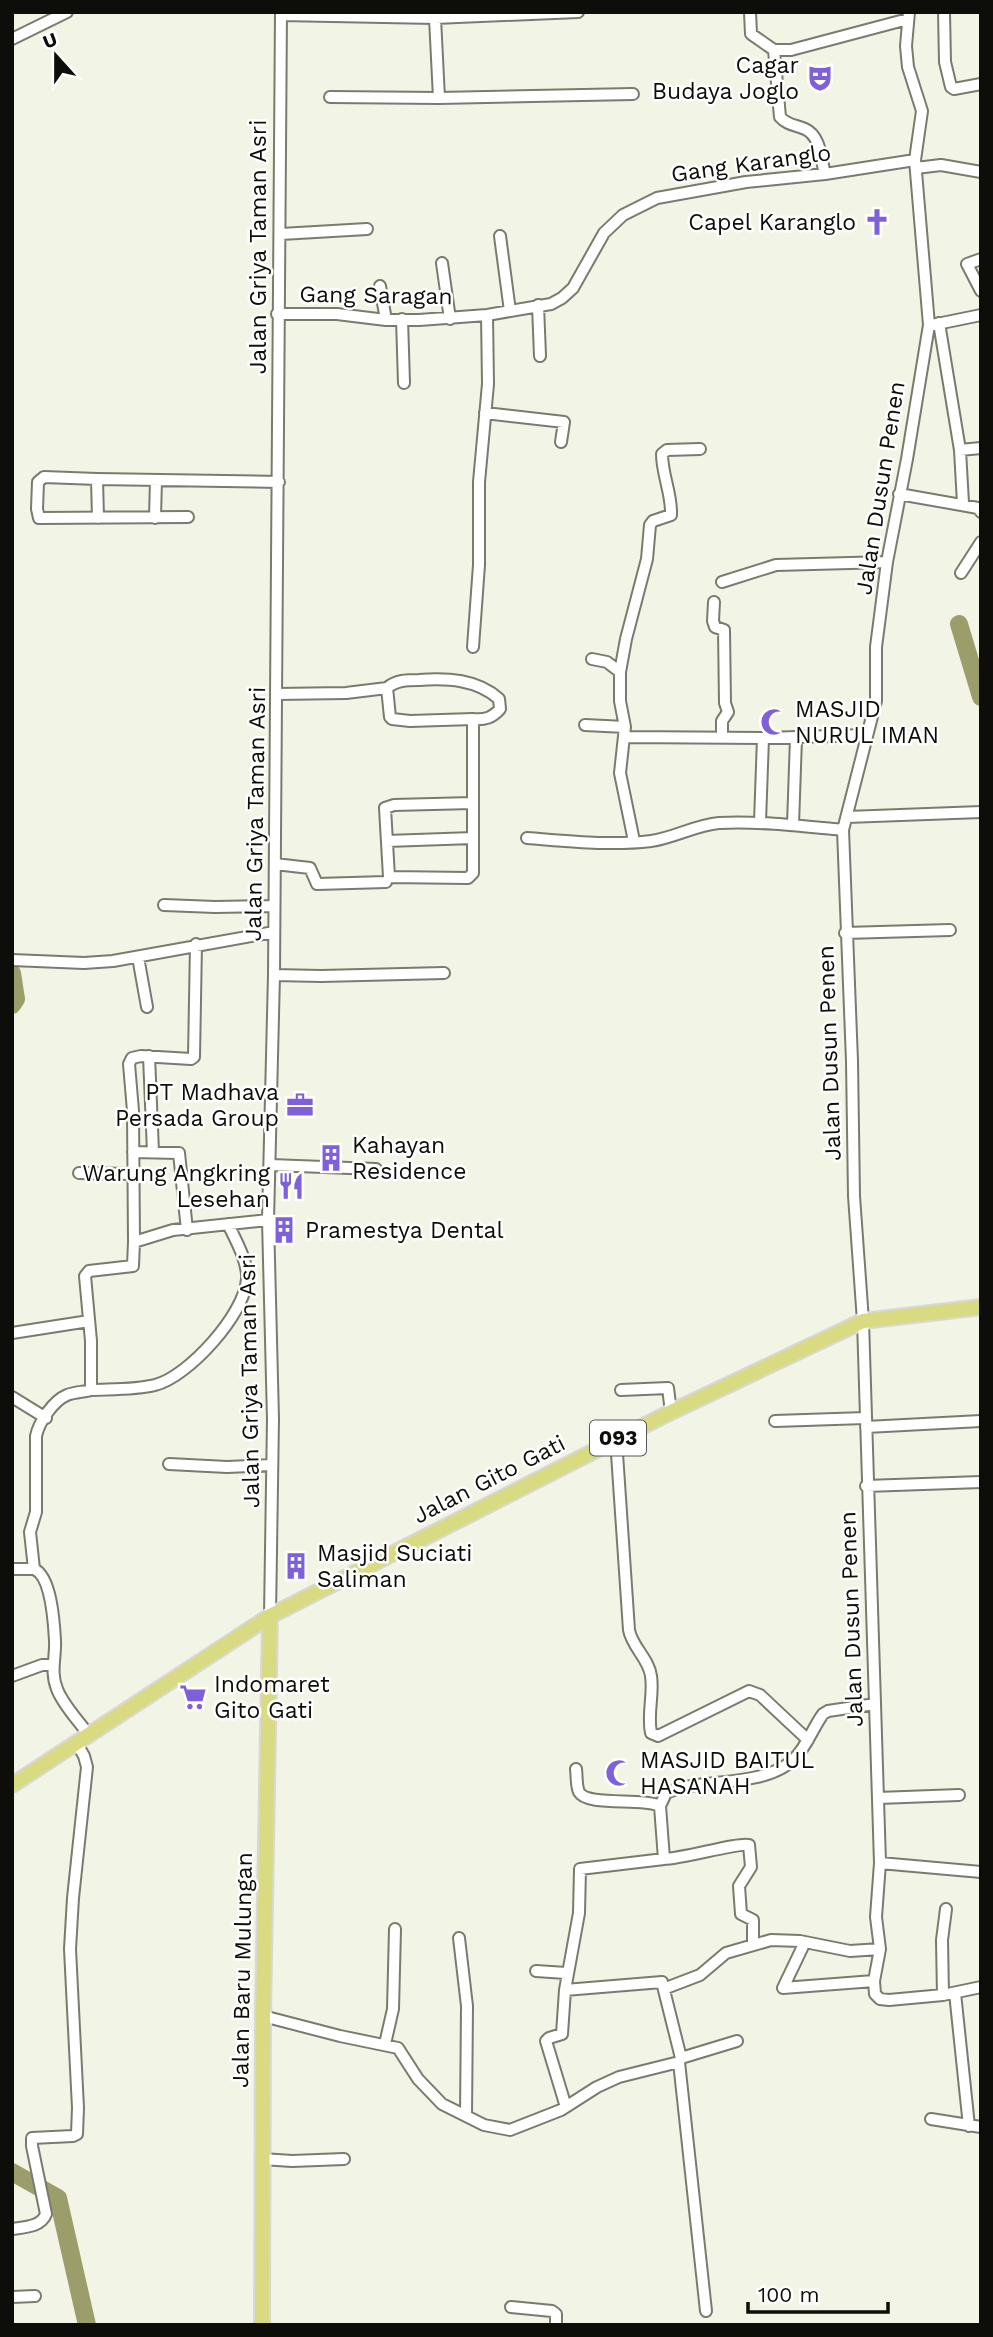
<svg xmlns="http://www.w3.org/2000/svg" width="993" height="2337" viewBox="0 0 993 2337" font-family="'Work Sans',sans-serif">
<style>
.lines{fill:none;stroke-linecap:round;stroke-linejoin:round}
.river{stroke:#9b9e6a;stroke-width:18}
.minor-casing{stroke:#7a7b6e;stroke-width:14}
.major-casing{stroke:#d8d8d8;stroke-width:18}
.minor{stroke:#fff;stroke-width:10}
.major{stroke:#d9db82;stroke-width:14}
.labels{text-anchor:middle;stroke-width:5;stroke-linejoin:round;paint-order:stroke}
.shield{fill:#fff;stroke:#565653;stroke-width:2}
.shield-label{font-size:21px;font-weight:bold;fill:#0d0e09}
.poi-label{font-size:23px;fill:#0d0e09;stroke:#fff;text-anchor:start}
.street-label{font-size:23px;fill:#0d0e09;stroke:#fff}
</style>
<rect width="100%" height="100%" fill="#f2f4e5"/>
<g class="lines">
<path class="river" d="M959,624L981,697
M12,973L16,999L12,1005
M12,2172L58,2198L87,2325"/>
<defs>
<path id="minor" d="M750,12L751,34L774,50L780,117C787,125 796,125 805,129C821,136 821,160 825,174
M909,12L906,46L908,67L922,111L915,160L929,325L907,459L887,562L876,647V701L843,830L852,1061L854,1196L863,1321L880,1863L876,1917L880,1949L874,1981L875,1994L880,1999L889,2000L943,1995L981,1987
M944,12L945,62L951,87L954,89L981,84
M281,15L435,18L578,12
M12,39L67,12
M774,50H791L908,19
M330,97L439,98L435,18
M439,98L633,94
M916,168L941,165L981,172
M281,234L367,229
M500,236L510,311
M981,259L967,264L981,291
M442,263L450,319
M380,286L386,320
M538,305L540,356
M277,314H337L386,320H419L487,315L551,304L562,298L573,288L604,233L623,215L657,198L746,182L825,174L915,160
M402,319L404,383
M939,323L960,450L963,503
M932,325L981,315
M485,413L564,422L561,442
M960,450L981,448
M97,479L98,518
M899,494L978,508L981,512
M188,517L39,518L37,509L38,482L44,477L97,479L279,482
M155,518L156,480
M961,573L981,542
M722,582L776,565L887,562
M714,602L713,621L715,627L724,630L725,703L728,712L722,721V738
M473,647L479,565V482L488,384L487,315
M592,659L607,662L620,672
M387,688C396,680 407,680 419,680C447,678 477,679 499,699L500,709C492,718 485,720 473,719
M277,694L346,693L387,688L390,717L392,719L410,721L473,719V873L468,878L389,877L385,808L394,805L472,803
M585,725L625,727
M625,737L763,738L867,735
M847,817L981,812
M760,822L763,738
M793,825L796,738
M527,838C567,841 610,846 651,841C674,838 695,825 719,823C760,821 802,826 843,830
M387,841L473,838
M634,841L620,773L625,727L620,701V672L626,639L647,559L650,525L653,521L671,515C672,494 662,475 662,454L667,450L700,449
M275,864L310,868L317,884L386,882
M164,905L215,907L273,906
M845,933L950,930
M138,957L147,1007
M12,960L84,963L113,961L274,932
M274,975L321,976L444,973
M149,1056L153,1152
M133,1152L179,1153L187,1230
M271,1165L376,1169
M79,1173L133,1174
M134,1242L133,1111L129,1064L132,1058L141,1056L191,1059L194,1057L196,944
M12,1333L89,1321
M91,1390C112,1389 135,1390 155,1385C188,1377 245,1314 247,1279C248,1261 235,1239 228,1224
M621,1390L668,1388L671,1412
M12,1397L46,1418
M775,1421L865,1418
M866,1427L981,1421
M616,1439L629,1630C632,1647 649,1659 651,1676C654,1694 647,1714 651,1733L658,1736L749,1691L760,1695L808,1740
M169,1464L227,1467L272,1465
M866,1486L981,1482
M12,1569H34
M270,1616L273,1419L268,1220L274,975L281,12
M12,1676L42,1665H53
M88,1734C78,1720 63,1705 57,1689C50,1672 56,1657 55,1640C54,1622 51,1576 34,1569L30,1532L36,1512V1436C39,1422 53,1401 67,1395C74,1392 84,1392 91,1390V1341L85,1276L89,1271L133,1266L134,1242L173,1230L268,1220
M576,1769C577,1776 576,1786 579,1792C587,1807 643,1797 660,1806
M878,1798L959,1795
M664,1859C682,1859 739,1842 749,1845L751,1867L739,1886L741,1914L753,1920V1944
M880,1863L981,1872
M459,1938L467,2006L466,2116
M805,1942L783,1988L874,1981
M536,1971L566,1973
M666,1988L700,1975L726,1953L771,1940L800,1941L850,1951L880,1949
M565,1990L562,2034L549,2038L546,2041L566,2107
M955,1993L969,2126
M943,1995L942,1940L946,1909
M263,2016L340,2036L398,2048L418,2079L442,2104L484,2125L510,2130L561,2110L597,2087L619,2077L679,2062L681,2058L737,2041
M385,2044L393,2009L395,1929
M681,2058L662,1982L565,1990L579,1913L580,1869L664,1859L660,1806L666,1793C700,1777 761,1789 793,1760C807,1747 812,1729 823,1714L828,1711L875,1704
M679,2062L706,2311
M931,2119L981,2127
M262,2159L292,2161L344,2159
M12,2229C25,2227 41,2227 46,2214L32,2146V2138L73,2136L77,2134L78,2108L70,1949L73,1898L87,1767L84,1756L76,1742
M12,2297L35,2296
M511,2307L552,2311L556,2314V2325"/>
<path id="major" d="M12,1785L270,1616L671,1412L863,1321L981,1307
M262,2325L263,2016L270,1616"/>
</defs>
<use href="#minor" class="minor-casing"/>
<use href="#major" class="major-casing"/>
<use href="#minor" class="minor"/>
<use href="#major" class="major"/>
</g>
<defs>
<symbol id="theatre-bare" viewBox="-9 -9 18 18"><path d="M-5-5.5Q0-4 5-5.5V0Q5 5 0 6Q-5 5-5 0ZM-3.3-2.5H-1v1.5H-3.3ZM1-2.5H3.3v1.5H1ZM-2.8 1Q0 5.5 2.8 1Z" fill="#7e60da" stroke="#fff" stroke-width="2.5" paint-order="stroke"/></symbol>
<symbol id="church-bare" viewBox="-9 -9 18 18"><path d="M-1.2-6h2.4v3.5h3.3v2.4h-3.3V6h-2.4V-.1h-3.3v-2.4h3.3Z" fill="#7e60da" stroke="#fff" stroke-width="2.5" paint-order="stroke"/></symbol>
<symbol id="mosque-bare" viewBox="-9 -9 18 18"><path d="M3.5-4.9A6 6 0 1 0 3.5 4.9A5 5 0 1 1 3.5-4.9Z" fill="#7e60da" stroke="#fff" stroke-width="2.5" paint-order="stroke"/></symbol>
<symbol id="office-bare" viewBox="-9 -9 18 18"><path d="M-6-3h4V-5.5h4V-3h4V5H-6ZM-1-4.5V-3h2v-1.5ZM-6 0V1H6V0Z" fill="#7e60da" stroke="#fff" stroke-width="2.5" paint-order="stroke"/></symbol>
<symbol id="building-bare" viewBox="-9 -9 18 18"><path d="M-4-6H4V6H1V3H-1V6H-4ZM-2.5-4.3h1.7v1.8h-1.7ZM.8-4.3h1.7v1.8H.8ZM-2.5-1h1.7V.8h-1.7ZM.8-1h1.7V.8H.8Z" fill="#7e60da" stroke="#fff" stroke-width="2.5" paint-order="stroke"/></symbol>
<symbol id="restaurant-bare" viewBox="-9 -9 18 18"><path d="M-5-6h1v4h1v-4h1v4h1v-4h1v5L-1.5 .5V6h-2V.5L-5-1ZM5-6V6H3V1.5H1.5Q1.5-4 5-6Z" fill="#7e60da" stroke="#fff" stroke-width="2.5" paint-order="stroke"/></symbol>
<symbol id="supermarket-bare" viewBox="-9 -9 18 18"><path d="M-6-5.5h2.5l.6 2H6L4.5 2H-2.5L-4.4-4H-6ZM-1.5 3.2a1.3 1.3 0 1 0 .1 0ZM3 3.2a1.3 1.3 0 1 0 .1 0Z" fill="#7e60da" stroke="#fff" stroke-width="2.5" paint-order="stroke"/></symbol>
</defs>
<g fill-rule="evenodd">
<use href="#theatre-bare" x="801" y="59" width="38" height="38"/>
<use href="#church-bare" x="858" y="203" width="38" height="38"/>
<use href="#mosque-bare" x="755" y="703" width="38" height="38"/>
<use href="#office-bare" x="281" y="1086" width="38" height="38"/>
<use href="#building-bare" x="312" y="1139" width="38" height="38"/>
<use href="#restaurant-bare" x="272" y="1167" width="38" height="38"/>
<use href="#building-bare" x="265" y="1211" width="38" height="38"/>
<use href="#building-bare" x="277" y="1547" width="38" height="38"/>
<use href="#supermarket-bare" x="174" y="1678" width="38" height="38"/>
<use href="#mosque-bare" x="600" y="1754" width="38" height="38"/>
</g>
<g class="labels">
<rect class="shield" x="590" y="1420.5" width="56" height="35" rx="5"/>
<g class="shield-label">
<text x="618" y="1445">093</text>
</g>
<g class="poi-label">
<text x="799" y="73" text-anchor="end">Cagar<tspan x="799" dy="26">Budaya Joglo</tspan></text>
<text x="856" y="230" text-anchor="end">Capel Karanglo</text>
<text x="795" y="717">MASJID<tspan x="795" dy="26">NURUL IMAN</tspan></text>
<text x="279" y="1100" text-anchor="end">PT Madhava<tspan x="279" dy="26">Persada Group</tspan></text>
<text x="352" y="1153">Kahayan<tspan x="352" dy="26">Residence</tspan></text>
<text x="270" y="1181" text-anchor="end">Warung Angkring<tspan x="270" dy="26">Lesehan</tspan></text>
<text x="305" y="1238">Pramestya Dental</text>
<text x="317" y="1561">Masjid Suciati<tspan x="317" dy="26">Saliman</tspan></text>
<text x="214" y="1692">Indomaret<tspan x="214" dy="26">Gito Gati</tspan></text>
<text x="640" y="1768">MASJID BAITUL<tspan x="640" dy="26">HASANAH</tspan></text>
</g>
<g class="street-label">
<text transform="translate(751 163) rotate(-8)" y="8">Gang Karanglo</text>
<text transform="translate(258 247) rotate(-90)" y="8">Jalan Griya Taman Asri</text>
<text transform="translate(376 295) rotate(1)" y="8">Gang Saragan</text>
<text transform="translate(880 488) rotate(-81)" y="8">Jalan Dusun Penen</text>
<text transform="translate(255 814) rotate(-89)" y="8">Jalan Griya Taman Asri</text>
<text transform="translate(829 1053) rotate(-92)" y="8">Jalan Dusun Penen</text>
<text transform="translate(249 1381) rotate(-91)" y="8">Jalan Griya Taman Asri</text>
<text transform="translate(489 1479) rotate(-27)" y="8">Jalan Gito Gati</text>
<text transform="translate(851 1619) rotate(-92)" y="8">Jalan Dusun Penen</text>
<text transform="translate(242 1970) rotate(-89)" y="8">Jalan Baru Mulungan</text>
</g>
</g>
<rect width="993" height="2337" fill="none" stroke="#0d0e09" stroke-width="28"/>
<g transform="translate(56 56) rotate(339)" stroke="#ffffff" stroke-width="5" paint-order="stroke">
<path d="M0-5L12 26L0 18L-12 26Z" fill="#0d0e09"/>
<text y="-10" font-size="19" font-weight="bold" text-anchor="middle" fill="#0d0e09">U</text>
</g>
<path d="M748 2302v10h140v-10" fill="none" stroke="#0d0e09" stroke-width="3.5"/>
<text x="758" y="2302" font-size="21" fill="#0d0e09" stroke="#ffffff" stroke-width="5" paint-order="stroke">100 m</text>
</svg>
